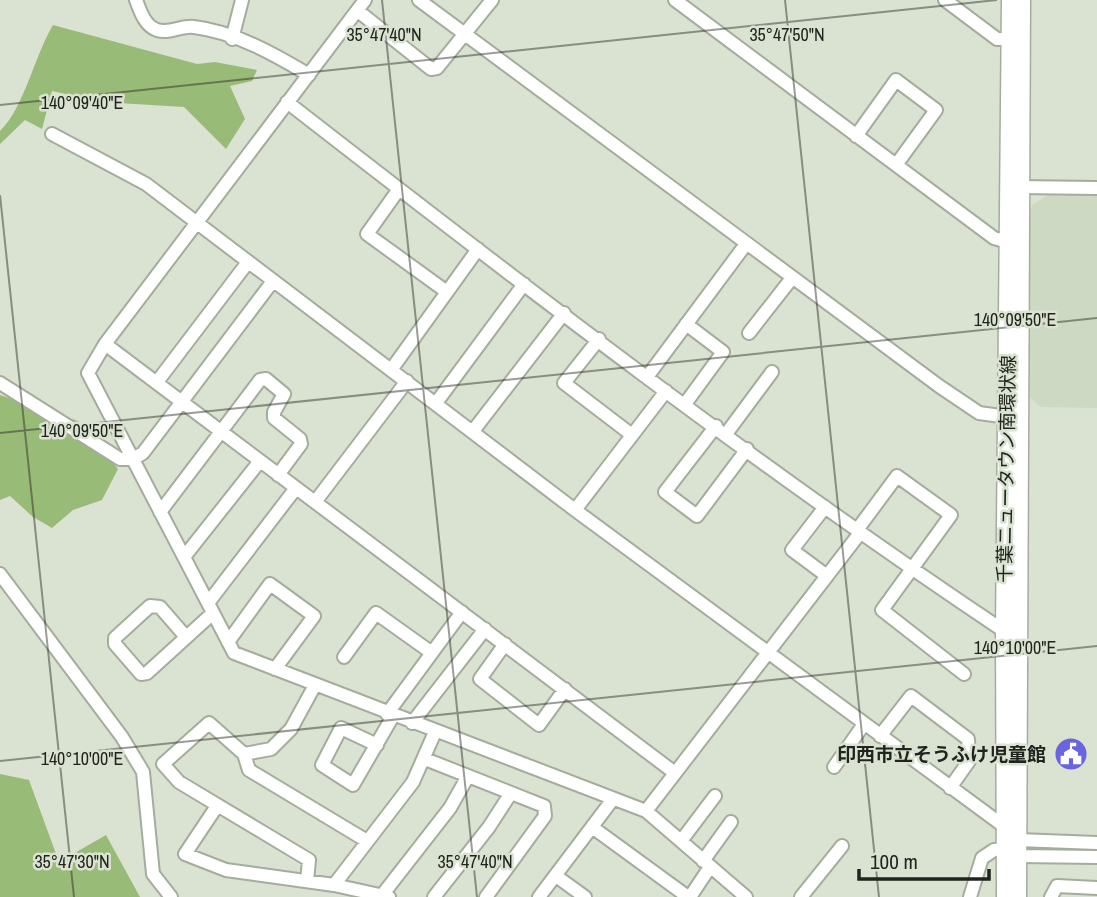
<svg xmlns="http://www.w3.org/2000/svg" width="1097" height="897" viewBox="0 0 1097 897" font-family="'Archivo Narrow','Noto Sans JP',sans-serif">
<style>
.built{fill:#cdd9c2}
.forest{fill:#99bb78}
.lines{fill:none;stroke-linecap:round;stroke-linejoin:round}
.minor-casing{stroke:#a4ad9c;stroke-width:16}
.major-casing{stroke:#a4ad9c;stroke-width:19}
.minor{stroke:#fff;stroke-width:12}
.major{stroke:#fff;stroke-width:16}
.ticks{fill:none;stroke:#21241e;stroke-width:2;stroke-opacity:0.45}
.labels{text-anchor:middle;stroke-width:5;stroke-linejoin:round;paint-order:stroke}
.street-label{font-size:19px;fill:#21241e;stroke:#dae3d2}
.poi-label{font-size:19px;font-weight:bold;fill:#21241e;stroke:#dae3d2;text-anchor:end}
.ticks-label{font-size:18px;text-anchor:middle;fill:#21241e;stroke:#dae3d2;stroke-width:5;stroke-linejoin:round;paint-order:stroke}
</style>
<rect width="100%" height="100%" fill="#dae3d2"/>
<path class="built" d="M1048,195H1097V408L1041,407L1029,397V216L1032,205Z"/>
<path class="forest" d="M53,25L197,64L215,62L257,70L252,81L230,86L245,119L226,149L184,107L101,102L52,91L42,129L25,120L0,144V131C24,108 34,57 53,25Z
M0,395L78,421L118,469L102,500L73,510L52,528L33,517L10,496L0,500Z
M0,774L29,780L59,862L106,835L140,897H0Z"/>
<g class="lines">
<defs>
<path id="minor" d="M136,0C140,11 145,26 157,30C171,34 182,25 194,27C235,32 274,54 309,75
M365,0L105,344L88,373L234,653L646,811L746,897
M419,0L939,386L979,413L1015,418
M675,0L994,238L1008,242
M945,0L997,39H1009
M358,11L431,69L437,68L492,0
M232,39L242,0
M287,102C521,284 757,466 1004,631
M52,134L146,184L575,510L1005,827
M856,136L896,80L936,110L896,165
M1014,187L1097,188
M399,189L367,234L447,292
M749,333L792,278
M599,339L564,383L632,435
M105,344L675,773
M391,370L478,249
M647,377L746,244
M157,382L248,262
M0,383L120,459H133L143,453L273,281
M436,403L524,284
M685,404L723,352L686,324
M716,426L665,492L697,516L747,449
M473,431L564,313
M726,434L772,372
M315,502L407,381
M825,507L792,550L827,576
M575,510L666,391
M160,512L260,380L266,379L284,394L274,412V418L300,439L301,444L278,475
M857,530L897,476L951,515L882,610L964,674
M184,557L260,461
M0,574L122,737L143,772L153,874L171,897
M208,603L296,488
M186,637L160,607L150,606L115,638V644L141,674L147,673L213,613
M228,642L270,584L314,616L275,669
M505,644L480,679L539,725L565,689
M344,657L376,613L432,653
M387,714L462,612
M412,723L485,629
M880,736L911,696L968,739L969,761L950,788
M377,745L341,728L322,765L353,785L393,716
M244,754L271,749L291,729L315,685
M425,759L544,806L545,816L486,897
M834,767L864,724
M217,806L185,854L226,870L334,885L389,897
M646,811L860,533
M592,827L688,897
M681,841L715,796
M1011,845L1018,840L1097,843
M703,861L731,822
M556,876L585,897
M307,881L309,860L179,782L163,764L209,723L244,754L249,770L367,841
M334,885L413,782L435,732
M383,894L450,808L468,776
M434,897L489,827L511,793
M539,897L613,799
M690,897L710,867
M801,897L842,846
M970,897L982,858L994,850L1005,849L1018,856L1097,857
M1051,897L1057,886L1097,888"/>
<path id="major" d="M1005,897L1004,631L1010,0
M1018,897L1022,0"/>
</defs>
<use href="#minor" class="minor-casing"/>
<use href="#major" class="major-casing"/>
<use href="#minor" class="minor"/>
<use href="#major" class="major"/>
</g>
<path class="ticks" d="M382,0L477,897M785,0L879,897M0,105L997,0M0,195L74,897M0,433L1097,318M0,761L1097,646"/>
<defs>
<symbol id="civic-disc" viewBox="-11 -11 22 22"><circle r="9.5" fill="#6865de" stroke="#dae3d2"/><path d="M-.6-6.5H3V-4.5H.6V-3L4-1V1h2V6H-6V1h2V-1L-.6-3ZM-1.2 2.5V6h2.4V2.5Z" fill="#fff"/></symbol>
</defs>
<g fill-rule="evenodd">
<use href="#civic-disc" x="1052" y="735" width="38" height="38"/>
</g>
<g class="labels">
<g class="street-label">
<text transform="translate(1006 469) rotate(-89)" y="7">千葉ニュータウン南環状線</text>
</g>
<g class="poi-label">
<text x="1046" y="761">印西市立そうふけ児童館</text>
</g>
</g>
<g class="ticks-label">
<text x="384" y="41">35°47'40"N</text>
<text x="787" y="41">35°47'50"N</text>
<text x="82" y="109">140°09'40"E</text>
<text x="1015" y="326">140°09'50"E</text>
<text x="82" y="437">140°09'50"E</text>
<text x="1015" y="654">140°10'00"E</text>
<text x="82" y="765">140°10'00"E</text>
<text x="72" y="868">35°47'30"N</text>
<text x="475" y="868">35°47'40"N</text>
</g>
<path d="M859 869v10h130v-10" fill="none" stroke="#21241e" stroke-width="3.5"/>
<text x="870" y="869" font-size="21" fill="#21241e" stroke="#dae3d2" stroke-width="5" paint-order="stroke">100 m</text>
</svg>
